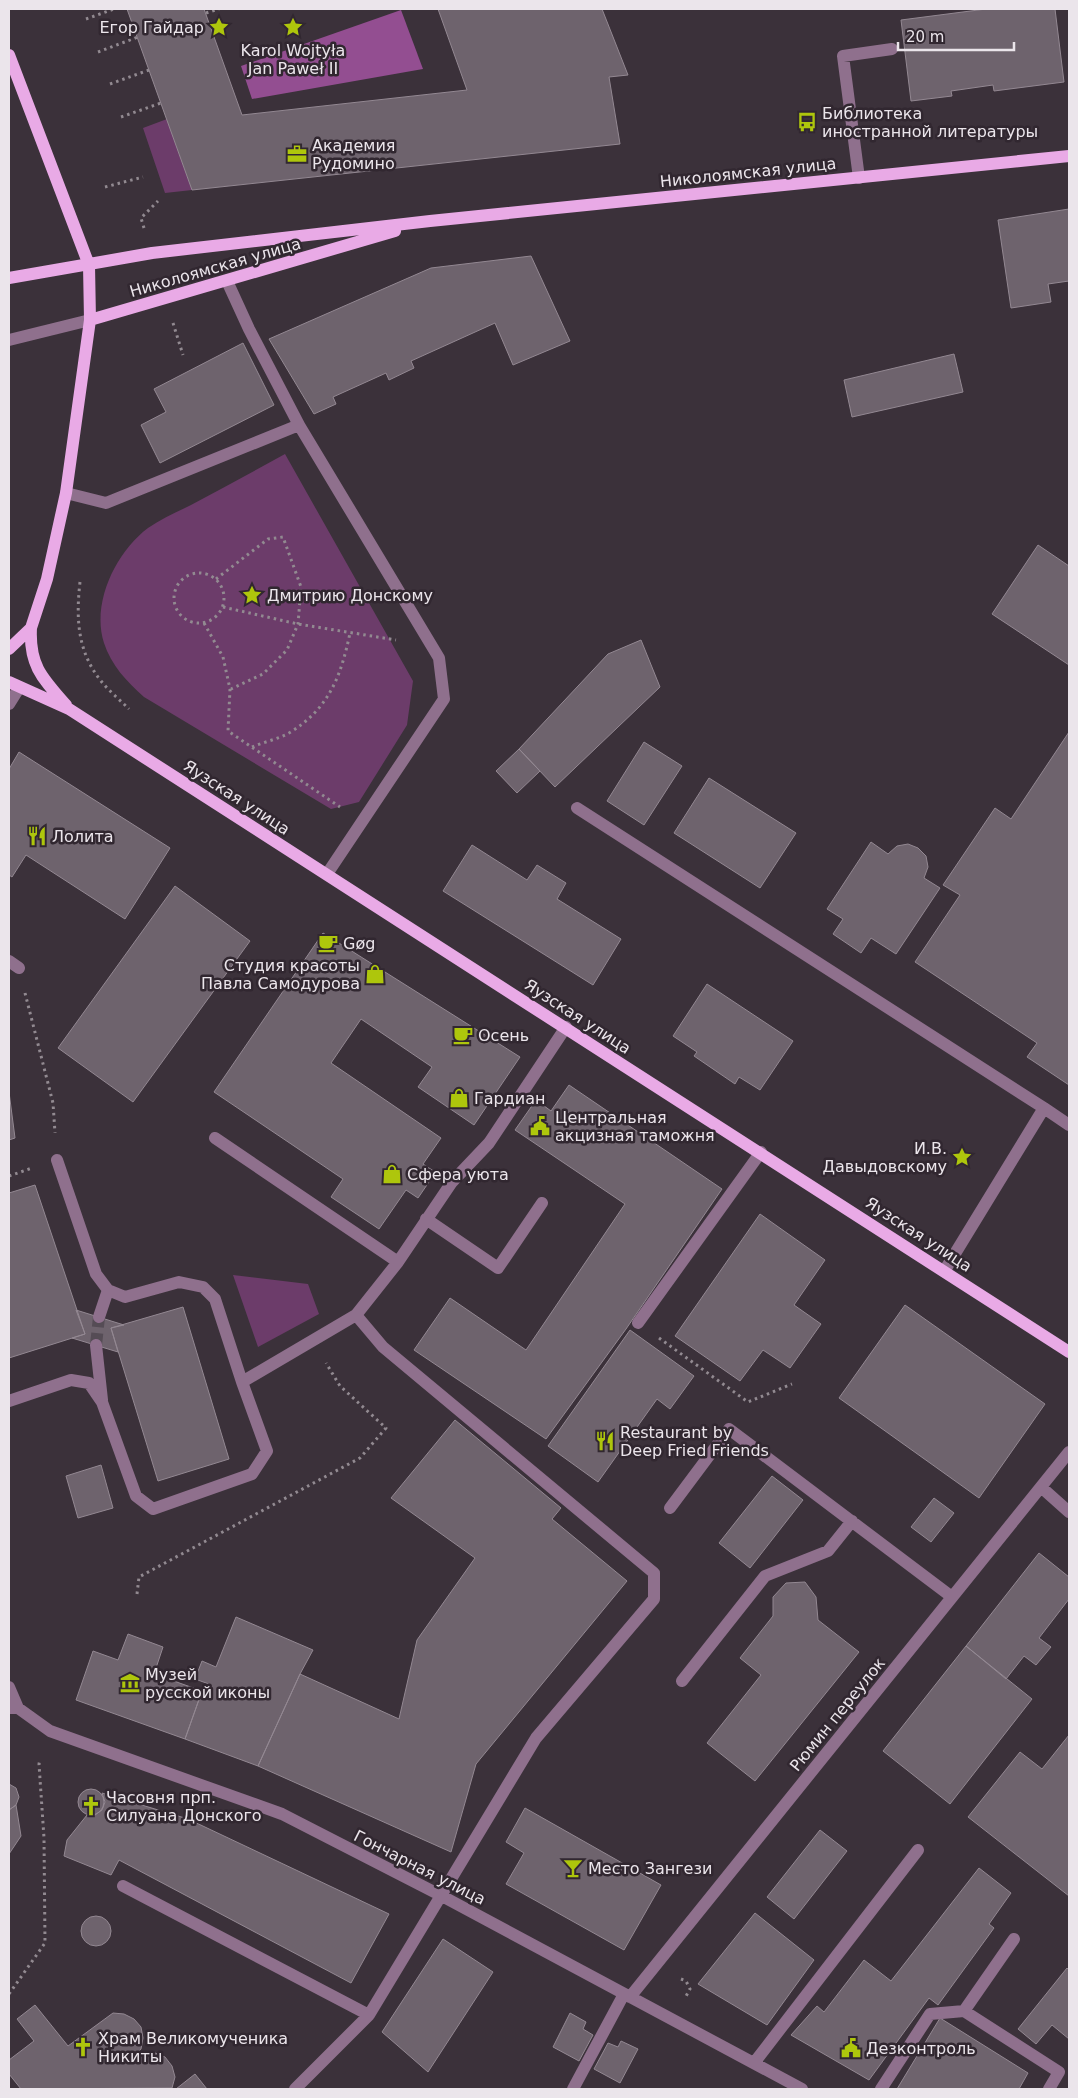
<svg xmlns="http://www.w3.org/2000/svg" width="1078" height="2098" viewBox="0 0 1078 2098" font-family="'DejaVu Sans',sans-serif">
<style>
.green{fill:#6c3c6a}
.forest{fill:#934e91}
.building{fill:#6e636d;stroke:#938892}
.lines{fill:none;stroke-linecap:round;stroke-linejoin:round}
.minor-tunnel{stroke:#554c55;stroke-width:12;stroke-dasharray:12 6;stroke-linecap:butt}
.path{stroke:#928a91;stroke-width:3;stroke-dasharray:2.5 4;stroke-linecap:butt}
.minor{stroke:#8f708d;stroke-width:12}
.major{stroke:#e9aae6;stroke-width:12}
.labels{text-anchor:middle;stroke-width:5;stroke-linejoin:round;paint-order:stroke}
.poi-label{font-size:16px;fill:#ebe5eb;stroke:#312730;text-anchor:start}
.street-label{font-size:16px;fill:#ebe5eb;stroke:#312730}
</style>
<rect width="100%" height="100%" fill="#3b313a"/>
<path class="green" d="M167,119L192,190L165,193L143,128Z
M285,454L413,681L407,725L359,802L331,809L144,697C127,682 111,665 104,643C91,603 116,552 148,528C161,519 177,512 191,505C223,488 254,471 285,454Z
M233,1275L308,1284L319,1314L258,1347Z"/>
<path class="forest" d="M401,10L423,69L252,99L241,66Z"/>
<path class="building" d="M127,9H204L242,115L467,90L438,9H602L628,75L609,77L620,144L192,190Z
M986,9H1055L1064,82L994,91L993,85L951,91L952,96L911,101L901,20Z
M1069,209V281L1048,284L1051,302L1011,308L998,220Z
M531,256L570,341L513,365L495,323L411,361L414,368L389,380L386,373L333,397L336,404L314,414L269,339L431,268Z
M243,343L274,405L160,463L141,425L166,412L154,389Z
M954,354L963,392L852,417L844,380Z
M1038,545L1069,566V665L992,614Z
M641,640L660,687L555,787L519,749L608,654Z
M1069,732V1085L1027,1057L1037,1043L915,962L960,895L943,885L995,808L1011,819Z
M644,742L682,766L644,825L607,801Z
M519,749L540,771L517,793L496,771Z
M19,752L170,848L125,919L26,855L12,877L9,875V769Z
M709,778L796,833L760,888L674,833Z
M871,842L888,854L897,846L908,844L918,848L926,856L928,867L924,878L940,888L896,954L871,938L861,953L833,934L843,919L827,909Z
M472,845L527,880L537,865L566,883L557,899L621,939L593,985L443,891Z
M175,886L250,941L133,1102L58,1048Z
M323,933L520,1057L474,1125L418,1087L432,1067L361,1019L331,1063L441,1138L423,1164L435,1172L431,1179L418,1198L406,1190L379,1229L331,1197L343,1179L214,1092Z
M707,984L793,1041L760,1090L739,1077L735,1084L694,1056L697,1052L673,1036Z
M569,1085L722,1189L626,1329L546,1439L414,1350L450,1298L526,1350L625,1204L515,1130L536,1100L551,1111Z
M9,1092L15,1138L9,1140Z
M35,1185L85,1334L9,1358V1193Z
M760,1214L825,1260L794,1305L821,1324L790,1368L763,1350L740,1381L675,1336Z
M905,1305L1045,1404L979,1498L839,1398Z
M183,1307L229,1459L158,1481L111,1328Z
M76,1310L124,1325L111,1328L118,1352L72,1338L85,1334Z
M630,1330L694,1376L670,1409L657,1399L598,1482L548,1446Z
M455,1420L561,1508L552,1519L627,1581L476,1764L451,1852L258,1766L300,1674L399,1719L417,1640L475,1558L391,1498Z
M101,1465L113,1508L78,1518L66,1476Z
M772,1476L803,1500L750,1568L719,1543Z
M934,1498L954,1513L931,1542L911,1527Z
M1039,1553L1069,1577V1599L1039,1638L1051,1647L1036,1665L1024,1656L1006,1679L966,1646Z
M805,1582L816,1597L818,1620L859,1652L755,1781L707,1743L761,1675L740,1658L773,1616V1597L786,1583Z
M236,1617L313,1650L300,1674L258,1766L185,1739L202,1691L206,1693L209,1684L195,1679L202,1661L216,1667Z
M128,1634L163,1647L154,1674L202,1691L185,1739L76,1700L93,1651L118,1660Z
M966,1646L1032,1699L950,1804L883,1751Z
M1069,1735V1896L968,1817L1020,1752L1042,1769Z
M9,1784L16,1788L19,1797L16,1805L9,1810Z
M78 1802a13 13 0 1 1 26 0a13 13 0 1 1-26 0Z
M102,1793L188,1819L389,1914L351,1983L119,1860L111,1875L64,1856L67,1840L87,1815H95L102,1810L105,1802Z
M16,1805L21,1836L9,1854V1810Z
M525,1808L661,1885L624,1950L506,1884L524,1853L506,1842Z
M820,1830L847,1851L794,1919L767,1897Z
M979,1868L1011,1893L989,1924L994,1928L938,2005L929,1998L869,2080L791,2035L817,2006L824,2012L864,1960L891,1981Z
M755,1913L814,1960L767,2025L698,1984Z
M81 1931a15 15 0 1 1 30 0a15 15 0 1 1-30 0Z
M443,1939L493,1972L428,2072L382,2032Z
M1067,1968L1069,1970V2039L1052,2025L1036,2044L1018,2029Z
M35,2005L68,2046L113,2013L124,2014L134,2019L141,2027L143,2038L141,2049L133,2058L144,2053H155L165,2057L172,2066L175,2077L172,2088L21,2089L9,2074V2060L34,2041L17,2019Z
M570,2013L586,2022L583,2029L593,2035L579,2061L553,2047Z
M940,2018L1028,2073L1019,2089H897Z
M621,2041L638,2049L620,2083L594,2069L608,2043L618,2047Z
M195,2074L207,2089H176Z"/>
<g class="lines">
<path class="minor-tunnel" d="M96,1345L99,1317"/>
<path class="path" d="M206,13L219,9
M86,19L114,9
M98,52L138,37
M110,84L149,70
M121,117L161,103
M105,187L143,177
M144,228L141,218L158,201
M173,323L183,355
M174 598a25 25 0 1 1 50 0a25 25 0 1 1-50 0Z
M216,579L268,539L283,537L301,587L298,624L287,650L263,674L231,689
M80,582C76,618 77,651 101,681C109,691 120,700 129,709
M223,607L298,624L396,640
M204,623L223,657L230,689L228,731L340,807
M252,747C264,742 278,739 289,733C329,709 341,676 350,633
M25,993L53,1103L55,1133
M9,1176L32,1168
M659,1338L748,1402L792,1384
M137,1594L139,1577L360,1458L386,1428L340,1386L326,1363
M681,1979L686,1981L690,1989L685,1998
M9,1994L45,1943L44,1838L39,1764L40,1759"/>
<path class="minor" d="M859,178L843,56L892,49
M227,281L249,329L299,425
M9,340L90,320
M66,493L106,503L299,425L439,658L444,699L327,874
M9,704L19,688
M577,808L1044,1108L945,1270
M9,961L19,968
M1044,1108L1069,1125
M215,1138L398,1262
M57,1160L96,1274L108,1290L125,1297L179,1282L203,1287L215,1299L242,1382
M426,1219L498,1268L542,1203
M99,1317L108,1290
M638,1323L761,1152
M96,1345L102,1400
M9,1401L71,1380L89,1383L102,1402L136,1496L153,1509L252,1474L267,1451L242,1382L356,1315
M1041,1487L1069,1512
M670,1508L729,1429L952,1597
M682,1681L765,1576L828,1551L852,1521
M9,1687L18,1708
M9,1708H18L50,1731L282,1814L440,1895L802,2089
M123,1886L369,2015L536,1738L654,1599V1573L383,1347L356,1315L398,1262L452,1182L489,1143L566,1027
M630,1997L1069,1452
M964,2011L1014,1939
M754,2063L918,1850
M295,2089L369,2015
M573,2089L624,1994
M881,2089L930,2014L964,2011L1059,2072L1049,2089"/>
<path class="major" d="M9,55L89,265L90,320L66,493L47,579L31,628L9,649
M9,278L152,253L430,221L1069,156
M90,320L395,231
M31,628C29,665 42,678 66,705
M9,682L69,709L1069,1352"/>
</g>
<defs>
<symbol id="sight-bare" viewBox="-9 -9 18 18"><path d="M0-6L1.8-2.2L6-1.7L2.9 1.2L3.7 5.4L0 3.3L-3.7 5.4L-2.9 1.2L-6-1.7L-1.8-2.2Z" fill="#aec60c" stroke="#312730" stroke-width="2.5" paint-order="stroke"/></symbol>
<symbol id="bus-bare" viewBox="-9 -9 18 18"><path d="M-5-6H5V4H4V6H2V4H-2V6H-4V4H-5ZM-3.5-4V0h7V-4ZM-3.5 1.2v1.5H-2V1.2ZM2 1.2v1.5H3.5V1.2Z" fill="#aec60c" stroke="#312730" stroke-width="2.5" paint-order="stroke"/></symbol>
<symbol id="office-bare" viewBox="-9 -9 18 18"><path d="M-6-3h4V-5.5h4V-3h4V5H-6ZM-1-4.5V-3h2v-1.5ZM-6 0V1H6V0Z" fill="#aec60c" stroke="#312730" stroke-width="2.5" paint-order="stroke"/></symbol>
<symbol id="restaurant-bare" viewBox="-9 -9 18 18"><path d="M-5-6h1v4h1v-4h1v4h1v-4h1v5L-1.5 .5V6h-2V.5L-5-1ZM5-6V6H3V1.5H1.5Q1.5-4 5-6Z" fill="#aec60c" stroke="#312730" stroke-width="2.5" paint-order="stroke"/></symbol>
<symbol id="cafe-bare" viewBox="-9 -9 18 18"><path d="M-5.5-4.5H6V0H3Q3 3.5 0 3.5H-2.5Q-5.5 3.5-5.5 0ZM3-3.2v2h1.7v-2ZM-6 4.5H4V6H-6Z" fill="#aec60c" stroke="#312730" stroke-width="2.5" paint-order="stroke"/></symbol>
<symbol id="shop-bare" viewBox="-9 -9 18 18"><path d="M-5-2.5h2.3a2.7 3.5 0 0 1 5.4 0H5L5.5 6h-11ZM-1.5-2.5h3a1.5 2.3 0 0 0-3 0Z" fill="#aec60c" stroke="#312730" stroke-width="2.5" paint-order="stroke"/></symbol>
<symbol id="civic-bare" viewBox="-9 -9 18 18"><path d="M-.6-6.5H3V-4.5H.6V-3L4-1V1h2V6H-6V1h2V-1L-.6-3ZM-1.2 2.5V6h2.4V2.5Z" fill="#aec60c" stroke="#312730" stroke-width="2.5" paint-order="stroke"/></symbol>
<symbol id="museum-bare" viewBox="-9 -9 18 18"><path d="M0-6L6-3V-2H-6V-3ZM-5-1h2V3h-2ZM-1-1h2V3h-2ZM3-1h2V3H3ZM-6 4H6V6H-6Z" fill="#aec60c" stroke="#312730" stroke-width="2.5" paint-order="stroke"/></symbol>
<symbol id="church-bare" viewBox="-9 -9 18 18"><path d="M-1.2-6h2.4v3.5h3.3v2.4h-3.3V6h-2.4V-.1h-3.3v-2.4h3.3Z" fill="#aec60c" stroke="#312730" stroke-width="2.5" paint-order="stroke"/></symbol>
<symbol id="bar-bare" viewBox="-9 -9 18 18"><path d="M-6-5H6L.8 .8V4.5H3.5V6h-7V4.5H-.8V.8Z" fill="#aec60c" stroke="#312730" stroke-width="2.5" paint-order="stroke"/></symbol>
</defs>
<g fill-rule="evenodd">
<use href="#sight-bare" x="205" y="13" width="28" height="28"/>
<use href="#sight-bare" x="279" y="13" width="28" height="28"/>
<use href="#bus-bare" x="793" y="108" width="28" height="28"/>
<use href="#office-bare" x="283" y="140" width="28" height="28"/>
<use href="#sight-bare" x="238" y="581" width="28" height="28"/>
<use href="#restaurant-bare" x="23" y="822" width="28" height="28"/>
<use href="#cafe-bare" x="314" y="929" width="28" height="28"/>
<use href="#shop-bare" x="361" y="960" width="28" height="28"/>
<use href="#cafe-bare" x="449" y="1021" width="28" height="28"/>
<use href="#shop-bare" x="445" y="1084" width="28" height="28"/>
<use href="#civic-bare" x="526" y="1112" width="28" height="28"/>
<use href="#sight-bare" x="948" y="1143" width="28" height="28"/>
<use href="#shop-bare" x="378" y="1160" width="28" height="28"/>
<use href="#restaurant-bare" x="591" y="1427" width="28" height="28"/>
<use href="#museum-bare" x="116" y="1669" width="28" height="28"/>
<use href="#church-bare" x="77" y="1792" width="28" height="28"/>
<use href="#bar-bare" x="559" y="1854" width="28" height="28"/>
<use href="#church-bare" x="69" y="2033" width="28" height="28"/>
<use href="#civic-bare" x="837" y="2034" width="28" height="28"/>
</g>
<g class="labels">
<g class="poi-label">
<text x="204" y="33" text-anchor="end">Егор Гайдар</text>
<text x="293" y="56" text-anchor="middle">Karol Wojtyła<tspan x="293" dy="18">Jan Paweł II</tspan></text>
<text x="822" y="119">Библиотека<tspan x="822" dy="18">иностранной литературы</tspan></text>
<text x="312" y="151">Академия<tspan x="312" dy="18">Рудомино</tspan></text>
<text x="267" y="601">Дмитрию Донскому</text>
<text x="52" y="842">Лолита</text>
<text x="343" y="949">Gøg</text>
<text x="360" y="971" text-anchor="end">Студия красоты<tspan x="360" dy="18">Павла Самодурова</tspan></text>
<text x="478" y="1041">Осень</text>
<text x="474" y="1104">Гардиан</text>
<text x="555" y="1123">Центральная<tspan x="555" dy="18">акцизная таможня</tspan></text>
<text x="947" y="1154" text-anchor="end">И.В.<tspan x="947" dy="18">Давыдовскому</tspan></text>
<text x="407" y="1180">Сфера уюта</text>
<text x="620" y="1438">Restaurant by<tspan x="620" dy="18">Deep Fried Friends</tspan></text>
<text x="145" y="1680">Музей<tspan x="145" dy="18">русской иконы</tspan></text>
<text x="106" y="1803">Часовня прп.<tspan x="106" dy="18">Силуана Донского</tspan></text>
<text x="588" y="1874">Место Зангези</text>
<text x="98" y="2044">Храм Великомученика<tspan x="98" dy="18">Никиты</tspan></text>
<text x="866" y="2054">Дезконтроль</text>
</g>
<g class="street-label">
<text transform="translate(748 172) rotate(-6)" y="6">Николоямская улица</text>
<text transform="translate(215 267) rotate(-16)" y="6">Николоямская улица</text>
<text transform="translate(237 797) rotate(33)" y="6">Яузская улица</text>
<text transform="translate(578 1016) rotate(33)" y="6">Яузская улица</text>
<text transform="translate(919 1234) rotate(33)" y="6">Яузская улица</text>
<text transform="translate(837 1714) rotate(-51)" y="6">Рюмин переулок</text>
<text transform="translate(420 1867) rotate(27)" y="6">Гончарная улица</text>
</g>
</g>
<rect width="1078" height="2098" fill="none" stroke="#ebe5eb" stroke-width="20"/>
<path d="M898 42v8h116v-8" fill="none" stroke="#ebe5eb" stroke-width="2.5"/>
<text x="906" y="42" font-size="15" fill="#ebe5eb" stroke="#312730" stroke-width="4" paint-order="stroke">20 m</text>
</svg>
